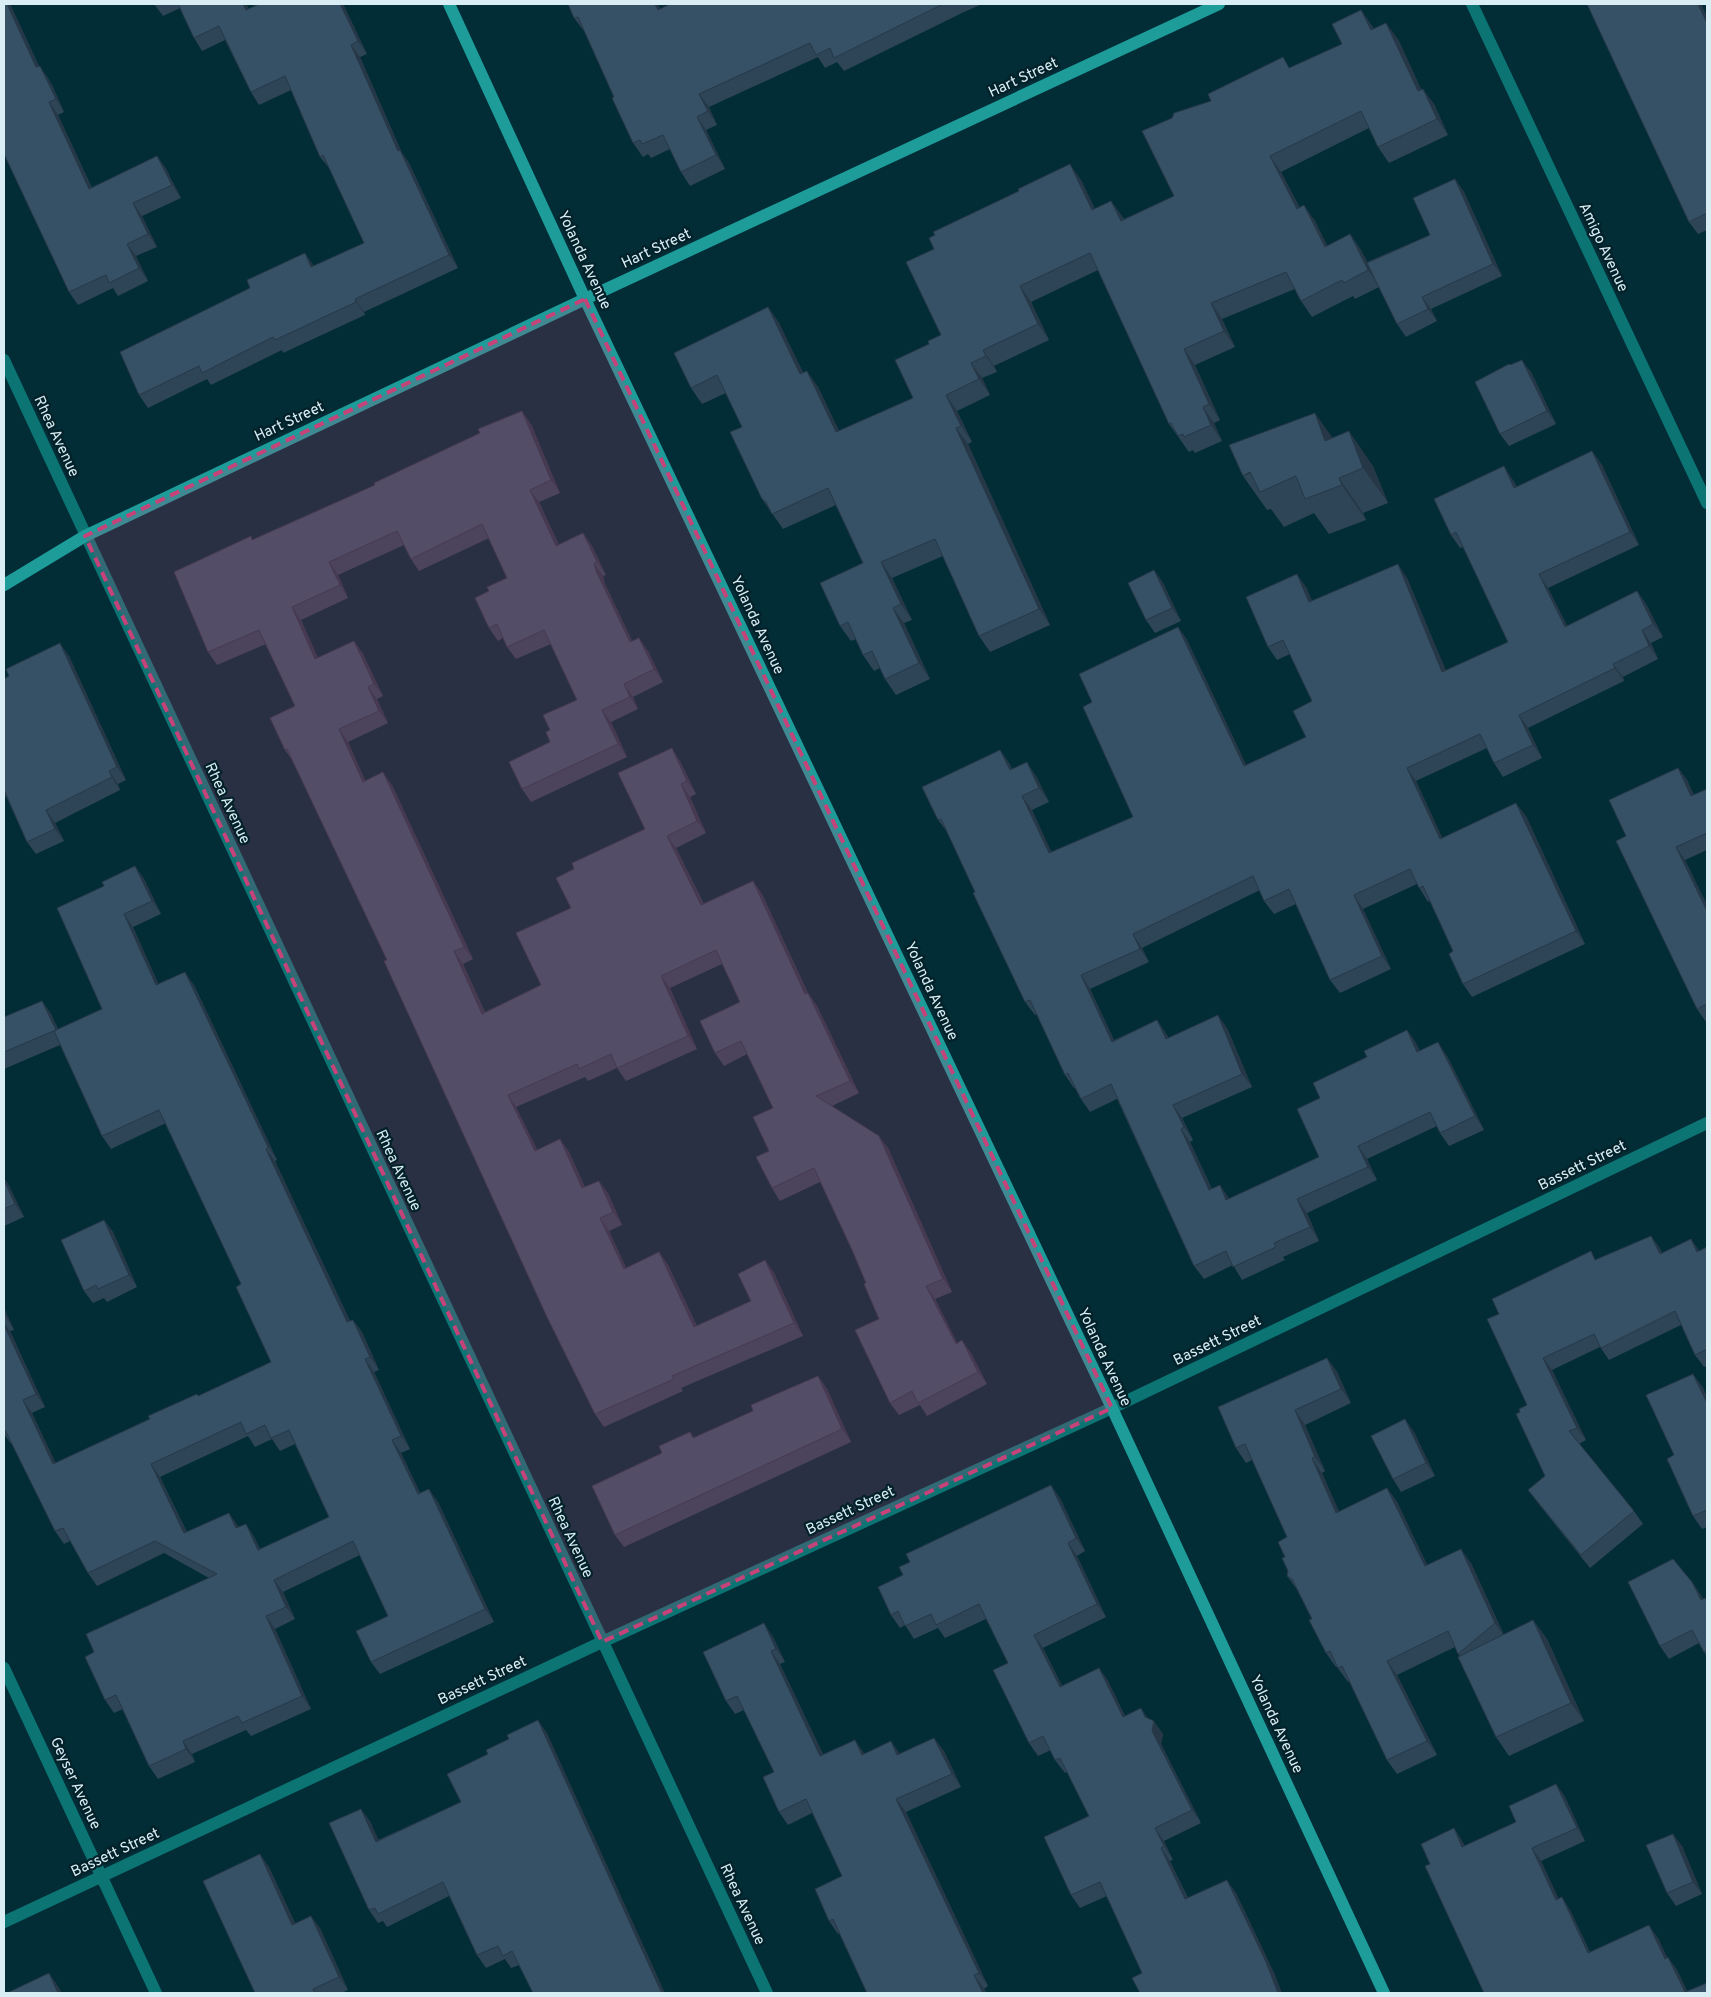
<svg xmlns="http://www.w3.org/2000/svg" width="1711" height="1997" viewBox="0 0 1711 1997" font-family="Overpass,sans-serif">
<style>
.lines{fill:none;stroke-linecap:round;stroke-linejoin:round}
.street{stroke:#0c7473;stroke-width:12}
.secondary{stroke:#1d9c9a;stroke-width:12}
.wall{fill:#2e4557;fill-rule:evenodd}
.shaded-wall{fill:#263847}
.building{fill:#365065;stroke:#263847;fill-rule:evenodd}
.marked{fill:#c6437a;fill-opacity:0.2;stroke:#c6437a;stroke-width:4;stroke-dasharray:10 6;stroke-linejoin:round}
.labels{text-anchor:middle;stroke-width:4.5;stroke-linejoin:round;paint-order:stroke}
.street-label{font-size:15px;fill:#d8edf4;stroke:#032129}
</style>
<rect width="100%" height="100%" fill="#022c36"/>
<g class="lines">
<path class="street" d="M1472,4L1707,503
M4,360L767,1993
M4,1668L156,1993
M4,1922L602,1642L1112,1408L1707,1123"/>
<path class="secondary" d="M449,4L585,299L1112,1408L1384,1993
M4,585L85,536L585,299L1219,4"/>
</g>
<path class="wall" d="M4,4H10L39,66L48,78L52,85L64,112L58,115L92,188L157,156L166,169L181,198L142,216L157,247L136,256L148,281L118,296L113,288L78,305L69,292Z
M154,4H246L249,9L343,4L367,54L360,57L402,153L409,163L458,268L364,312L365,315L283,353L282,350L211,385L207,379L148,408L139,395L314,266L364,243L330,169L320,157L291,90L259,105L251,92L225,40L202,51L194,38L180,8L163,16Z
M568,4L660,9L670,4H982L962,13L844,71L837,62L825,68L818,57L709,107L717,125L706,130L725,169L690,186L681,172L670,149L651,158L648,154L643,157L633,143L614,97L584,31L574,18Z
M1587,4H1701L1707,17V230L1698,234L1689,222Z
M1361,10L1374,29L1398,39L1421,89L1434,104L1448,135L1389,163L1378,147L1369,128L1281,172L1300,208L1315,221L1327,246L1350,234L1361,250L1367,262L1430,235L1455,179L1464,192L1502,276L1431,309L1437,321L1406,337L1397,324L1379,287L1355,299L1353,296L1312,317L1301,301L1295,289L1222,319L1235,347L1195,365L1220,420L1214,423L1222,441L1195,453L1193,450L1189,452L1169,424L1098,270L1031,302L1049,340L994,366L997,372L982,378L990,395L957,411L972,442L968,444L1050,625L990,652L979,636L943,556L892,578L912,620L904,623L930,679L896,695L885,679L880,668L874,671L863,655L856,639L851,641L840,626L863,563L836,505L783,529L762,499L742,427L726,393L702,404L691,388L768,307L779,323L803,373L818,387L839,431L913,398L929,344L941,335L1081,180L1095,209L1111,201L1124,219L1174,196L1211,101L1290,68L1342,44Z
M1510,365L1531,372L1556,424L1509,446L1500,434Z
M531,424L560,493L539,502L559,545L583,533L592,546L606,575L603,576L605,584L632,641L648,651L663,682L633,697L638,709L611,722L627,757L531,802L522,789L550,742V730L577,700L551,644L516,659L507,647L503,638L498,641L489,628V591L507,578L489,538L419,571L411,559L404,545L338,575L348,598L301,620L318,658L354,641L363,654L383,696L377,699L388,723L348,742L365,781L392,785L473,959L463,964L485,1012L541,985L571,908L574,869L645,829L680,761L696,794L690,797L706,833L676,848L704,904L753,881L762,894L808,993L817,1006L859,1093L832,1106L888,1148L952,1292L935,1299L957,1343L971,1353L987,1384L927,1416L920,1405L899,1415L890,1403L879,1319L866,1283L853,1252L820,1182L780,1201L772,1188L769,1151L773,1108L747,1054L724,1066L715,1053L740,1002L722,964L670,988L697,1049L626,1081L617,1068L588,1081L585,1077L516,1107L537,1150L560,1139L569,1152L585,1187L608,1193L622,1225L609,1231L626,1268L659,1252L668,1265L697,1326L751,1301L765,1260L774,1273L803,1336L681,1388L683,1391L604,1427L595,1414L387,960L292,760L285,750L295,706L266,644L217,665L208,652L253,540Z
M1332,438L1373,466L1388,503L1363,513L1366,520L1329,534L1314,513L1284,527L1271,509L1267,510L1243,476Z
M1592,451L1602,465L1639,545L1548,588L1567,626L1637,591L1646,604L1663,637L1651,643L1658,659L1623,677L1624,681L1528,728L1542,758L1503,777L1494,763L1487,748L1416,781L1442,838L1526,816L1585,944L1472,997L1463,984L1453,951L1430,901L1428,902L1417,884L1363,909L1391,969L1340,993L1330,980L1296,904L1274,914L1264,901L1260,890L1142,948L1149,962L1090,989L1114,1040L1157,1020L1166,1034L1169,1038L1227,1028L1252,1087L1182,1118L1193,1140L1190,1142L1212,1189L1229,1199L1319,1157L1320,1098L1367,1057L1407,1030L1416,1043L1420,1051L1447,1056L1484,1130L1449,1146L1440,1133L1437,1126L1367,1159L1377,1180L1307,1213L1319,1241L1283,1257L1285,1260L1242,1280L1233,1265L1204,1279L1194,1266L1117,1099L1090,1112L1081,1099L1075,1088H1074L1065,1075L1037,1014L1035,1015L1025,1002L948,833L938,820L1000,750L1009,763L1012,769L1036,776L1049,802L1032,810L1051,852L1133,817L1092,702L1178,627L1187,640L1246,765L1306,737L1312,701L1290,654L1277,660L1268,647L1306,587L1312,601L1407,578L1446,671L1508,642L1463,547L1460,548L1451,535L1513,480L1517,487Z
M1154,570L1163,583L1181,621L1155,633L1146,620Z
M69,656L126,780L118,784L120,790L55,823L64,841L36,854L27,842L6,796L4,797V679Z
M1678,768L1687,780L1694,795L1707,789V850L1685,860L1707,905V1021L1706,1022L1697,1009L1626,836Z
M135,866L144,879L161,914L133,927L158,984L194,985L277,1160L275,1161L350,1321L353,1320L362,1332L379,1370L374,1372L410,1449L401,1453L420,1493L438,1502L494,1622L380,1674L371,1662L388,1616L360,1555L283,1592L295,1619L275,1629L311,1709L251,1736L246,1730L192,1754L195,1762L158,1779L149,1766L123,1709L114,1713L105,1700L94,1652L209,1578L164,1553L97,1586L88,1573L70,1541L64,1544L55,1531L12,1443L11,1444L4,1434V1308L14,1330L10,1331L45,1407L32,1413L55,1463L271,1362L241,1284L166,1123L111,1149L102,1136L60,1045L4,1069V1017L42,1001L51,1014L58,1029L102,1009L104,886ZM248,1436L255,1447L272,1439L280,1451L295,1444L329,1517L260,1549L254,1537L246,1524L239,1527L187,1532L160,1477Z
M4,1178L9,1186L24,1217L4,1226Z
M104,1220L113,1232L137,1287L107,1302L104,1298L93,1303L84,1291Z
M1651,1236L1662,1253L1691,1239L1699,1251L1707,1247V1366L1704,1367L1695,1355L1681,1325L1609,1360L1600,1347L1552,1370L1586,1440L1579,1444L1634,1511L1643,1524L1590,1568L1537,1502L1528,1490L1545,1476L1520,1412L1527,1405L1499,1314L1596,1260Z
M1327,1358L1337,1372L1351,1403L1305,1425L1325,1471L1322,1473L1339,1512L1387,1488L1397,1502L1427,1565L1471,1563L1504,1635L1533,1620L1547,1639L1584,1721L1509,1756L1496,1737L1460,1657L1455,1647L1397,1675L1437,1755L1397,1774L1387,1760L1349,1681L1348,1682L1337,1667H1336L1326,1653L1312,1619L1298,1591L1287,1576L1288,1571L1285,1557L1287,1537L1252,1460L1246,1463L1236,1448Z
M818,1376L827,1389L851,1442L624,1547L615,1535L662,1453L690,1432L694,1438L753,1411Z
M1702,1386L1707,1397V1527L1702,1529L1693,1516L1674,1455Z
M1414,1432L1435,1476L1401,1492L1393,1479Z
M1060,1498L1085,1551L1077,1556L1106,1617L1043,1648L1062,1686L1099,1668L1108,1681L1125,1716L1148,1718L1163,1734L1161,1744L1201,1823L1164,1841L1173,1860L1170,1861L1188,1898L1236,1893L1275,1975L1142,1973L1107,1896L1080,1908L1071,1895L1089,1816L1067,1772L1065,1773L1055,1760L1051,1750L1038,1756L1029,1743L1008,1663L986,1619L945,1638L938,1628L914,1639L905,1625L900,1628L891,1615L903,1575Z
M1692,1582L1703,1599L1707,1601V1657L1699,1643L1669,1659L1660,1646Z
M773,1637L785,1662L780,1664L823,1754L864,1753L899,1754L934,1738L944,1751L961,1787L906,1812L988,1986L984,1989L986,1993H867L839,1933L838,1934L829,1921L842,1876L812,1813L788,1825L779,1812L774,1772L744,1710L735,1714L726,1701Z
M547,1733L519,1965L511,1968L505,1959L486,1968L477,1955L449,1896L387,1927L383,1921L378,1923L369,1910L370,1821L378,1840L461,1802Z
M1556,1784L1565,1797L1585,1841L1541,1861L1558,1898L1570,1910L1590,1952L1658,1938L1667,1958L1677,1970L1687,1991L1707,1993H1484L1430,1864L1454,1828L1462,1841L1465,1846L1516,1822Z
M1682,1846L1702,1894L1676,1906L1667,1893Z
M269,1867L295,1923L320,1928L348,1990L341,1993H255Z"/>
<path class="shaded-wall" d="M7,4H10L45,80L36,67Z
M243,4H246L255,23L246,10Z
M340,4H343L367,54L358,41Z
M655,4H658L667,23L658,10Z
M1698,4H1701L1707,17V23Z
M1361,10L1372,26L1382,46L1371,30Z
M1386,23L1398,39L1429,107L1418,91Z
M351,45L360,57L402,153L409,163L458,268L449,255L398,151Z
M40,66L52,85L64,112L56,99Z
M1423,89L1434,104L1448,135L1437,119Z
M699,94L709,107L717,125L708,111Z
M49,102L58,115L98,202L89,189Z
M697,117L706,130L725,169L716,155Z
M157,156L166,169L181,198L172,185Z
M1270,156L1281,172L1308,225L1297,209Z
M1070,164L1081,180L1103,226L1092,210Z
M1455,179L1464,192L1502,276L1493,264Z
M1111,201L1122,217L1132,236L1121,221Z
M133,203L142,216L157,247L148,234Z
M1304,205L1315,221L1336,263L1325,247Z
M1350,234L1361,250L1380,286L1368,270Z
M127,244L136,256L148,281L139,268Z
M305,253L314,266L311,267Z
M1020,286L1031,302L1049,340L1038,324Z
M1422,297L1431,309L1437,321L1428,309Z
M355,299L364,312L365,315L356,302Z
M1211,303L1222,319L1235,347L1224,331Z
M768,307L779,323L812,390L800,374Z
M1184,349L1195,365L1220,420L1209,404Z
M983,350L994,366L997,372L986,356Z
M1522,360L1531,372L1556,424L1547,411Z
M971,363L982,378L990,395L979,379Z
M807,371L818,387L847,448L836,432Z
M946,395L957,411L972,442L961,426Z
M1203,407L1214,423L1222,441L1211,425Z
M522,411L531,424L560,493L551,480Z
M1315,413L1339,447L1349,475L1325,441Z
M956,428L968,444L1050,625L1039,609Z
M1349,431L1373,466L1388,503L1363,468Z
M1592,451L1602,465L1639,545L1630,532Z
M1504,466L1513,480L1523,501L1514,488Z
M1339,478L1363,513L1366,520L1342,485Z
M530,490L539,502L565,558L556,546Z
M583,533L592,546L606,575L597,562Z
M329,562L338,575L348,598L340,585Z
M881,562L892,578L912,620L901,604Z
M594,563L603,576L605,584L639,655L630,642L596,571Z
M1398,564L1407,578L1452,685L1442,672Z
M1154,570L1163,583L1181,621L1172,608Z
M1297,574L1306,587L1318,615L1309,602Z
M1539,574L1548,588L1575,641L1565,627Z
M1637,591L1646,604L1663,637L1653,624Z
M292,607L301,620L324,672L315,659Z
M893,608L904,623L930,679L919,663Z
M1178,627L1187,640L1253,779L1244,766Z
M1642,630L1651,643L1658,659L1649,646Z
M639,638L648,651L663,682L654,669Z
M354,641L363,654L383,696L374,684Z
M60,643L69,656L126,780L117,767Z
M1613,664L1623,677L1624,681L1615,668Z
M624,684L633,697L638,709L630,697Z
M368,687L377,699L388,723L379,711Z
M602,710L611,722L627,757L618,744Z
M1519,715L1528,728L1542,758L1533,745Z
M339,729L348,742L372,795L363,782Z
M672,748L680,761L696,794L687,781Z
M1000,750L1009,763L1019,784L1010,770Z
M1027,762L1036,776L1049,802L1039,788Z
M1407,768L1416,781L1449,852L1440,839Z
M1678,768L1687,780L1700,809L1691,796Z
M109,771L118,784L120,790L112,777Z
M383,772L392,785L473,959L464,947Z
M681,784L690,797L706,833L697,821Z
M1022,796L1032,810L1058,866L1049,853Z
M1516,803L1526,816L1585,944L1576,931Z
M46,810L55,823L64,841L55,829Z
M667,836L676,848L710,918L701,905Z
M1676,847L1685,860L1707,905V911Z
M135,866L144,879L161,914L152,901Z
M753,881L762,894L814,1007L805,994Z
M1354,895L1363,909L1391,969L1382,956Z
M124,914L133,927L165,998L156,985Z
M1133,934L1142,948L1149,962L1140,949Z
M454,951L463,964L491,1026L482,1014Z
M185,972L194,985L277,1160L268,1147Z
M1081,975L1090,989L1121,1055L1112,1042Z
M661,976L670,988L697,1049L688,1036Z
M808,993L817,1006L859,1093L850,1081Z
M42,1001L51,1014L65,1043L56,1030Z
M1218,1015L1227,1028L1252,1087L1242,1074Z
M1157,1020L1166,1034L1175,1053L1166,1039Z
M1407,1030L1416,1043L1426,1065L1417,1052Z
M1438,1042L1447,1056L1484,1130L1475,1116Z
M508,1095L516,1107L544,1163L535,1151Z
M1173,1105L1182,1118L1193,1140L1184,1127Z
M1181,1129L1190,1142L1218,1203L1209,1190Z
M879,1136L888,1148L952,1292L943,1279Z
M560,1139L569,1152L591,1201L582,1188Z
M1358,1146L1367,1159L1377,1180L1368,1167Z
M266,1149L275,1161L356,1335L347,1322Z
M4,1178L9,1186L24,1217L15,1204L4,1180Z
M599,1181L608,1193L622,1225L613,1212Z
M1220,1185L1229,1198L1236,1213L1226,1200Z
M1297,1199L1307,1213L1319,1241L1310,1227Z
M600,1218L609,1231L633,1282L624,1269Z
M104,1220L113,1232L137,1287L129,1275Z
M1651,1236L1660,1248L1668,1267L1660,1254Z
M1691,1239L1700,1252H1697Z
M659,1252L668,1265L703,1340L694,1327Z
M765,1260L774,1273L803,1336L794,1323Z
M926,1286L935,1299L964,1357L956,1344Z
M4,1308L14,1330L4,1314Z
M353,1320L362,1332L379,1370L370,1357Z
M4,1323L10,1331L45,1407L36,1394L4,1325Z
M962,1340L971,1353L987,1384L978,1372Z
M1327,1358L1337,1372L1351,1403L1341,1389Z
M1543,1358L1552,1370L1586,1440L1577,1428Z
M365,1359L374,1372L410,1449L401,1436Z
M1693,1374L1702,1386L1707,1397V1403Z
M818,1376L827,1389L851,1442L842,1429Z
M23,1400L32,1413L62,1476L53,1464Z
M1295,1410L1305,1425L1325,1471L1315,1457Z
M1405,1419L1414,1432L1435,1476L1426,1463Z
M392,1440L401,1453L427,1507L418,1494Z
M1312,1458L1322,1473L1346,1527L1336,1513Z
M151,1464L160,1477L193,1546L184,1533Z
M1051,1485L1060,1498L1085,1551L1076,1538Z
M1387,1488L1397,1502L1435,1581L1425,1566Z
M429,1489L438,1502L494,1622L485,1609Z
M229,1513L238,1526L245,1541L236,1528Z
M246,1524L254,1537L267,1563L258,1550Z
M1068,1543L1077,1556L1106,1617L1097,1604Z
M1461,1549L1471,1563L1505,1638L1495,1623Z
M274,1580L283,1592L295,1619L286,1607Z
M1692,1582L1701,1595L1707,1607L1701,1600Z
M266,1616L275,1629L311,1709L302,1696Z
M1533,1620L1547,1639L1584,1721L1571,1703Z
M764,1623L773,1637L785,1662L776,1649Z
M1034,1635L1043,1648L1069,1700L1060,1687Z
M771,1651L780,1664L830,1769L820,1756Z
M1387,1661L1397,1675L1437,1755L1427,1741Z
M1099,1668L1108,1681L1132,1730L1123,1717Z
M1141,1708L1150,1721H1154L1163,1734L1161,1744L1201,1823L1192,1810Z
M538,1720L547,1733L665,1993H662L658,1985Z
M934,1738L944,1751L961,1787L952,1774Z
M855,1740L864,1753L871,1768L862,1755Z
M183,1741L192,1754L195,1762L186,1749Z
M891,1741L900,1754L897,1755Z
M1556,1784L1565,1797L1585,1841L1577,1828Z
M896,1799L906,1812L988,1986L979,1973Z
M361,1809L370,1821L385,1854L376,1842Z
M1155,1828L1164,1841L1173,1860L1164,1846Z
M1454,1828L1462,1841L1471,1860L1462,1847Z
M1673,1834L1682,1846L1702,1894L1693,1882Z
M1161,1848L1170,1861L1194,1913L1185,1899Z
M1532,1848L1541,1861L1565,1912L1556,1900Z
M260,1854L269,1867L301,1937L292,1925Z
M1227,1880L1236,1893L1275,1975L1282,1993H1278Z
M1562,1897L1570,1910L1596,1965L1588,1953Z
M311,1916L320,1928L348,1990L339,1977Z
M1649,1925L1658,1938L1674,1972L1665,1959Z
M1668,1957L1677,1970L1688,1993H1685Z
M49,1973L58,1986L62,1993H58Z
M974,1975L984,1989L986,1993H983Z"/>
<path class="building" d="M4,4H7L36,67L40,66L56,99L49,102L89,189L157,156L172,185L133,203L148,234L127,244L139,268L109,283L106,275L69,292L4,154Z
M178,4H243L246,10L259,4H340L358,41L351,45L398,151L400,150L449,255L355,299L356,302L275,340L273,337L202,373L199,366L139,395L120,352L250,288L247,280L305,253L311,267L364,243L323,155L320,157L285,76L251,92L219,26L194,38Z
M568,4H655L658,10L670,4H943L834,58L830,48L816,55L810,43L699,94L708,111L697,117L716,155L681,172L663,135L642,144L640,140L633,143L612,98L614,97L578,17L574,18Z
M1587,4H1698L1707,23V213L1689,222Z
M1361,10L1371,30L1386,23L1418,91L1423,89L1437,119L1378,147L1361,111L1270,156L1297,209L1304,205L1325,247L1350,234L1368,270L1344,283L1342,280L1301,301L1286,272L1211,303L1224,331L1184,349L1209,404L1203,407L1211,425L1184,437L1183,434L1178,436L1171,423L1169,424L1090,253L1020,286L1038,324L983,350L986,356L971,363L979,379L946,395L961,426L956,428L1039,609L979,636L935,539L881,562L901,604L893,608L919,663L885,679L872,651L863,655L848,622L840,626L820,583L863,563L828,488L772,514L766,502L762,499L730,432L742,427L717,375L691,388L674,353L768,307L800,374L807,371L836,432L913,398L895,360L929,344L928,341L941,335L906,262L934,249L929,238L935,235L933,232L1019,191L1018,189L1070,164L1092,210L1111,201L1121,221L1174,196L1142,131L1172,118L1174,113L1211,101L1208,94L1283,57L1289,68L1342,44L1332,24Z
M1455,179L1493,264L1422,297L1428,309L1397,324L1367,263L1430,235L1413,198Z
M1522,360L1547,411L1500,434L1475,382L1509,364L1510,365Z
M522,411L551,480L530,490L556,546L583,533L597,562L594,563L596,571L630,642L639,638L654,669L624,684L630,697L602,710L618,744L522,789L509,762L550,742L546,732L550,730L543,715L577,700L544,630L507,647L497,624L489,628L475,598L489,591L487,587L507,578L482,524L411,559L397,531L329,562L340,585L292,607L315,659L354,641L374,684L368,687L379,711L339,729L363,782L383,772L464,947L454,951L482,1014L541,985L516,933L571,908L556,878L574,869L572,863L645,829L618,773L672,748L687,781L681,784L697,821L667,836L701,905L753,881L805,994L808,993L850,1081L816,1096L879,1136L943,1279L926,1286L956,1344L962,1340L978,1372L918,1403L912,1391L890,1403L855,1330L879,1319L864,1284L866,1283L853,1252L814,1168L772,1188L756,1157L769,1151L753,1117L773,1108L741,1041L715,1053L700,1021L740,1002L716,950L661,976L688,1036L617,1068L611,1054L579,1069L577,1064L508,1095L535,1151L560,1139L582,1188L599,1181L613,1212L600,1218L624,1269L659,1252L694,1327L751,1301L738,1274L765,1260L794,1323L672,1376L674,1379L595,1414L547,1317L384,961L387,960L287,749L285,750L270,718L295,706L259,630L208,652L174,572L251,536L252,540L375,485L374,483L480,433L478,429Z
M1315,413L1325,441L1349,431L1363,468L1339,478L1342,485L1305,499L1296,476L1260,492L1250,472L1243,476L1229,445Z
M1592,451L1630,532L1539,574L1565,627L1637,591L1653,624L1642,630L1649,646L1613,664L1615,668L1519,715L1533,745L1494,763L1480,734L1407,768L1440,839L1516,803L1576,931L1463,984L1449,954L1453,951L1423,886L1419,888L1410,869L1354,895L1382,956L1330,980L1289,889L1264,901L1253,876L1133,934L1140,949L1081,975L1112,1042L1157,1020L1166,1039L1218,1015L1242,1074L1173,1105L1184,1127L1181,1129L1209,1190L1220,1185L1226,1200L1319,1157L1297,1109L1320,1098L1313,1083L1367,1057L1364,1051L1407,1030L1417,1052L1438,1042L1475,1116L1440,1133L1430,1112L1358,1146L1368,1167L1297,1199L1310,1227L1274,1243L1276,1247L1233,1267L1226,1251L1194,1266L1111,1084L1081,1099L1068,1073L1065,1075L1030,1000L1025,1002L973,893L975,892L941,819L938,820L922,787L1000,750L1010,770L1027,762L1039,788L1022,796L1049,853L1133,817L1083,707L1092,702L1079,674L1178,627L1244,766L1306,737L1293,711L1312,701L1283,640L1268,647L1246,597L1297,574L1309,602L1398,564L1442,672L1508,642L1456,532L1451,535L1434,499L1504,466L1514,488Z
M1154,570L1172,608L1146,620L1128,583Z
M60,643L117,767L109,771L112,777L46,810L55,829L27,842L4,790V679L9,676L6,669Z
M1678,768L1691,796L1707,789V833L1676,847L1707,911V1004L1697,1009L1616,841L1626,836L1609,800Z
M135,866L152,901L124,914L156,985L185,972L268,1147L266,1149L347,1322L353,1320L370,1357L365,1359L401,1436L392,1440L418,1494L429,1489L485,1609L371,1662L356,1631L388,1616L353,1541L274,1580L286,1607L266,1616L302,1696L242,1723L238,1716L183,1741L186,1749L149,1766L116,1695L105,1700L85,1657L94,1652L86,1634L217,1574L155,1541L88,1573L63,1528L55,1531L5,1430H4V1325L36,1394L23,1400L53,1464L150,1419L148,1416L197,1394L198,1396L271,1362L236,1287L241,1284L159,1110L102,1136L54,1031L102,1009L57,908L104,886L102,882ZM241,1422L246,1434L265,1425L271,1438L289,1430L329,1517L258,1550L246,1524L236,1528L229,1513L184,1533L151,1464Z
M42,1001L56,1030L4,1052V1017Z
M4,1180L15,1204L4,1209Z
M104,1220L129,1275L98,1289L96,1285L84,1291L61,1240Z
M1651,1236L1660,1254L1691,1239L1697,1252L1707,1247V1349L1695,1355L1675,1311L1601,1348L1594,1334L1543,1358L1577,1428L1569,1431L1634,1511L1581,1555L1528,1490L1545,1476L1516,1414L1520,1412L1519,1409L1527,1405L1487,1319L1499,1314L1492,1299L1591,1251L1595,1260Z
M1327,1358L1341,1389L1295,1410L1315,1457L1312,1458L1336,1513L1387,1488L1425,1566L1461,1549L1495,1623L1458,1654L1448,1631L1387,1661L1427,1741L1387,1760L1342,1666L1338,1668L1330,1651L1326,1653L1309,1620L1312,1619L1292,1579L1287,1576L1288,1571L1282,1558L1285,1557L1278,1542L1287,1537L1245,1444L1236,1448L1218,1407Z
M1693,1374L1707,1403V1510L1693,1516L1667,1459L1674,1455L1646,1395Z
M818,1376L842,1429L615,1535L592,1486L662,1453L659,1446L690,1432L693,1438L753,1411L751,1405Z
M1405,1419L1426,1463L1393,1479L1371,1436Z
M1051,1485L1076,1538L1068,1543L1097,1604L1034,1635L1060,1687L1099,1668L1123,1717L1141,1708L1145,1717L1154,1721L1152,1731L1192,1810L1155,1828L1164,1846L1161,1848L1185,1899L1227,1880L1266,1962L1278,1993H1140L1132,1978L1142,1973L1100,1882L1071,1895L1044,1837L1089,1816L1060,1758L1055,1760L1043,1736L1029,1743L993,1670L1008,1663L979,1604L936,1625L931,1614L905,1626L898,1611L891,1615L878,1587L903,1575L899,1567L910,1562L906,1554Z
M1673,1559L1692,1582L1701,1600L1705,1598L1707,1601V1650L1704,1652L1692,1630L1660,1646L1628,1582Z
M1533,1620L1571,1703L1496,1737L1458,1657Z
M764,1623L776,1649L771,1651L820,1756L855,1740L862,1755L891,1741L897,1755L934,1738L952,1774L896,1799L979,1973L974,1975L983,1993H867L833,1919L829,1921L815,1889L842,1876L806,1799L779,1812L763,1777L774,1772L737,1696L726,1701L703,1652Z
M538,1720L658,1985L662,1993H533L512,1951L503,1956L498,1946L477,1955L443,1882L378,1914L375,1908L369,1910L329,1823L361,1809L376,1842L461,1802L447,1774L488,1754L486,1750L509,1739L507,1735Z
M1556,1784L1577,1828L1532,1848L1556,1900L1562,1897L1588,1953L1649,1925L1665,1959L1668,1957L1685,1992L1707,1983V1993H1484L1425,1866L1430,1864L1421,1844L1454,1828L1462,1847L1516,1822L1509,1806Z
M1673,1834L1693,1882L1667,1893L1646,1845Z
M260,1854L292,1925L311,1916L339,1977L313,1989L315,1993H255L203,1881Z
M49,1973L58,1993H7Z"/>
<path class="marked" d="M585,299L1112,1408L602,1642L85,536Z"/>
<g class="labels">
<g class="street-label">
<text transform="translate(1023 77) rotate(-25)" y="5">Hart Street</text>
<text transform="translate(1604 247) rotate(65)" y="5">Amigo Avenue</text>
<text transform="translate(656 248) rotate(-25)" y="5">Hart Street</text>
<text transform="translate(585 260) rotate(65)" y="5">Yolanda Avenue</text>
<text transform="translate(289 421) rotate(-25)" y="5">Hart Street</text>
<text transform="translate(57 436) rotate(65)" y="5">Rhea Avenue</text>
<text transform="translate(758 625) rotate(65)" y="5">Yolanda Avenue</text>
<text transform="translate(228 803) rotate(65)" y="5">Rhea Avenue</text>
<text transform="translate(932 991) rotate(65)" y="5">Yolanda Avenue</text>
<text transform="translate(1582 1165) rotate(-26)" y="5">Bassett Street</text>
<text transform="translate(399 1170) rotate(65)" y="5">Rhea Avenue</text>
<text transform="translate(1217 1340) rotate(-26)" y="5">Bassett Street</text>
<text transform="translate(1105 1357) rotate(65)" y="5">Yolanda Avenue</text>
<text transform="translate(850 1510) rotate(-25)" y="5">Bassett Street</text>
<text transform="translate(571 1537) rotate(65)" y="5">Rhea Avenue</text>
<text transform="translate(482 1680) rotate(-25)" y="5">Bassett Street</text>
<text transform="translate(1277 1724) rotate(65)" y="5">Yolanda Avenue</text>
<text transform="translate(76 1783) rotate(65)" y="5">Geyser Avenue</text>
<text transform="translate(115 1852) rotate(-25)" y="5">Bassett Street</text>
<text transform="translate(743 1904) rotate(65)" y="5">Rhea Avenue</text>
</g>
</g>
<rect width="1711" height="1997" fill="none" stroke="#d8edf4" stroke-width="10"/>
</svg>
